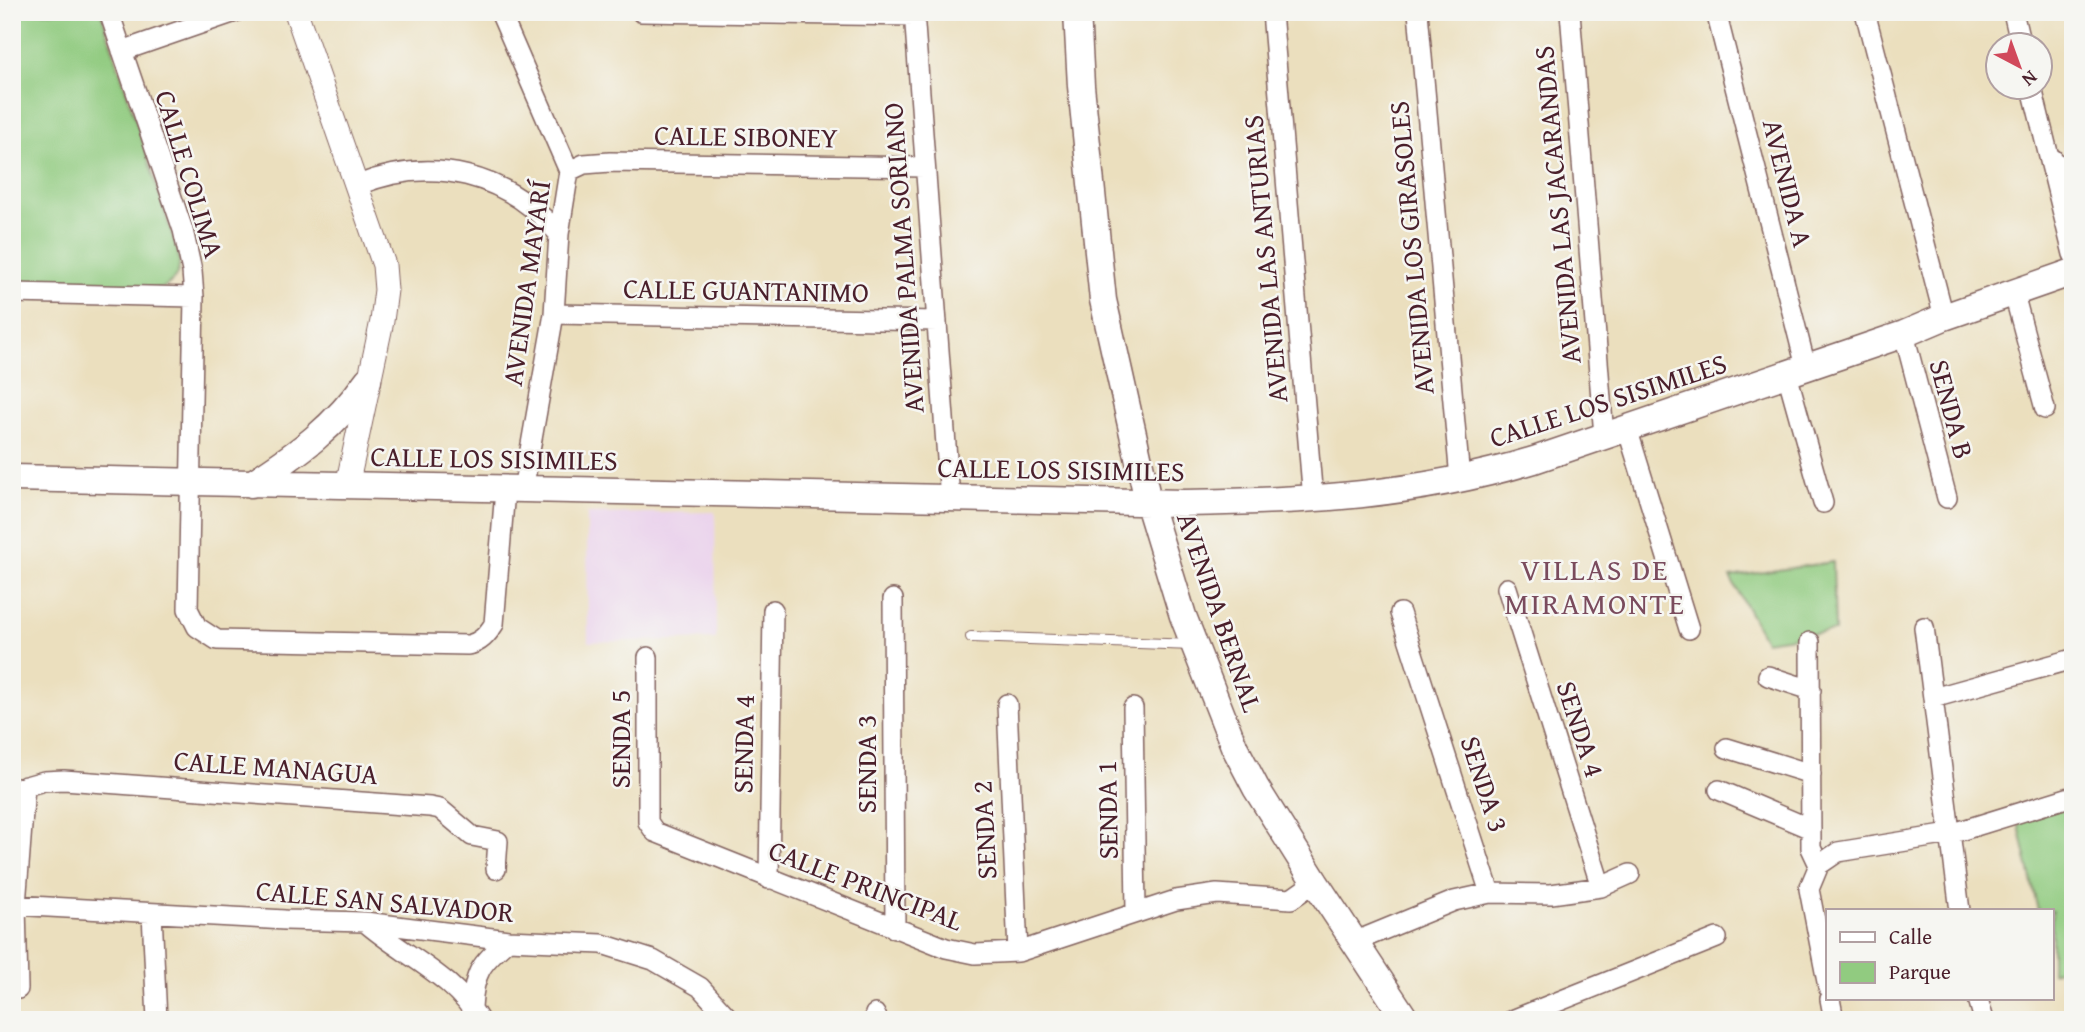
<svg xmlns="http://www.w3.org/2000/svg" width="2085" height="1032" viewBox="0 0 2085 1032" font-family="'Gentium Book Plus',serif">
<style>
.built{fill:#ead1ec}
.green{fill:#91cb80;stroke:#6e7556;stroke-width:2}
.lines{fill:none;stroke-linecap:round;stroke-linejoin:round}
.service-casing{stroke:#82625e;stroke-width:12}
.minor-casing{stroke:#82625e;stroke-width:22}
.tertiary-casing{stroke:#82625e;stroke-width:25}
.secondary-casing{stroke:#82625e;stroke-width:29}
.service{stroke:#fff;stroke-width:10}
.minor{stroke:#fff;stroke-width:19}
.tertiary{stroke:#fff;stroke-width:23}
.secondary{stroke:#fff;stroke-width:26}
.labels{text-anchor:middle;stroke-width:5;stroke-linejoin:round;paint-order:stroke}
.street-label{font-size:28px;fill:#4a1f2b;stroke:#f6f6f2}
.neighbourhood-label{font-size:30px;letter-spacing:2px;fill:#7a4b5d;stroke:#f6f6f2}
</style>
<rect width="100%" height="100%" fill="#f6f6f2"/>
<filter id="ink" filterUnits="userSpaceOnUse"><feTurbulence type="fractalNoise" baseFrequency=".0143" numOctaves="2"/><feDisplacementMap in="SourceGraphic" scale="14" xChannelSelector="R" yChannelSelector="G"/><feConvolveMatrix kernelMatrix="1 2 1 2 8 2 1 2 1" color-interpolation-filters="sRGB"/></filter>
<filter id="wash" filterUnits="userSpaceOnUse"><feTurbulence type="fractalNoise" baseFrequency=".00686" numOctaves="4" result="noise"/><feDisplacementMap in="SourceGraphic" scale="28" xChannelSelector="R" yChannelSelector="G"/><feGaussianBlur stdDeviation="1.57" result="paint"/><feColorMatrix in="noise" values="0 0 0 0 0 0 0 0 0 0 0 0 0 0 0 0 0 1.4 0 .05"/><feComposite in="paint" operator="in"/></filter>
<g filter="url(#wash)">
<rect width="100%" height="100%" fill="#ebdfbe"/>
<path class="built" d="M715,512L716,639L588,642L587,514Z"/>
<path class="green" d="M30,12H101L178,253C182,270 177,279 163,288L12,286V18Z
M1833,562L1835,631L1765,641L1730,577Z
M2073,799V965L2052,972V911H2038L2017,817Z"/>
</g>
<g filter="url(#ink)">
<g class="lines">
<defs>
<path id="service" d="M971,637L1193,645"/>
<path id="minor" d="M109,12L183,230L192,271L194,297L188,609L197,627L217,640L468,645C480,643 487,635 494,624L505,490
M500,12L569,171L559,234L554,314L523,490
M641,12L914,16
M914,12L950,499
M1272,12L1313,500
M1418,12L1460,479
M1570,12L1604,436
M1716,12L1806,367
M1865,12L1944,317
M2013,12L2021,46
M122,51L235,12
M2032,88L2073,254
M2053,159L2073,185
M569,171L584,164L610,162L924,167
M358,185C433,155 506,173 559,234
M12,293L194,297
M2014,294L2045,409
M554,314L937,321
M1904,334L1947,498
M1787,374L1823,503
M1627,428L1689,629
M1507,588L1601,887
M893,599L895,929
M1400,613L1490,893
M1924,627L1960,911
M1810,642L1811,848L1819,865
M648,657V822L655,832L946,948L975,954L1018,952L1176,900L1217,894L1291,899L1315,882
M1768,676L1811,690
M1933,698L2073,659
M1007,704L1018,952
M1133,708L1136,912
M1727,748L1811,774
M12,790L44,781L64,780L430,807L440,809L472,836L498,841L496,869
M1719,790L1811,829
M1819,865L1838,852L1950,834L2073,796
M1819,865L1809,889L1828,987
M769,879L773,610
M12,905L285,920L365,922L508,940L602,944L653,960L700,987L730,1020
M152,913L157,1020
M365,922C401,954 455,976 479,1020
M1354,942L1454,901L1490,893L1551,894L1601,887L1630,874
M18,989L16,905L25,786
M1830,999L1834,1020
M1978,999L1984,1020
M472,1007C474,972 481,963 508,940
M875,1014L878,1020
M1512,1020L1717,938"/>
<path id="tertiary" d="M296,12L384,265L386,290L382,321L347,486"/>
<path id="secondary" d="M1077,12L1081,86L1103,300L1148,501L1183,616L1234,746L1256,788L1315,882L1406,1020
M12,478L1184,503C1307,501 1414,496 1534,460L1904,334L1944,317L2073,272
M251,484C300,452 334,428 368,380"/>
</defs>
<use href="#service" class="service-casing"/>
<use href="#minor" class="minor-casing"/>
<use href="#tertiary" class="tertiary-casing"/>
<use href="#secondary" class="secondary-casing"/>
<use href="#service" class="service"/>
<use href="#minor" class="minor"/>
<use href="#tertiary" class="tertiary"/>
<use href="#secondary" class="secondary"/>
</g>
</g>
<g class="labels">
<g class="street-label">
<text transform="translate(746 136) rotate(1)" y="10">CALLE SIBONEY</text>
<text transform="translate(190 174) rotate(73)" y="10">CALLE COLIMA</text>
<text transform="translate(1788 183) rotate(76)" y="10">AVENIDA A</text>
<text transform="translate(1557 205) rotate(-95)" y="10">AVENIDA LAS JACARANDAS</text>
<text transform="translate(1411 248) rotate(-95)" y="10">AVENIDA LOS GIRASOLES</text>
<text transform="translate(903 258) rotate(-94)" y="10">AVENIDA PALMA SORIANO</text>
<text transform="translate(1265 259) rotate(-95)" y="10">AVENIDA LAS ANTURIAS</text>
<text transform="translate(526 283) rotate(-82)" y="10">AVENIDA MAYARÍ</text>
<text transform="translate(746 290) rotate(1)" y="10">CALLE GUANTANIMO</text>
<text transform="translate(1608 400) rotate(-18)" y="10">CALLE LOS SISIMILES</text>
<text transform="translate(1952 409) rotate(75)" y="10">SENDA B</text>
<text transform="translate(494 458) rotate(1)" y="10">CALLE LOS SISIMILES</text>
<text transform="translate(1061 469) rotate(1)" y="10">CALLE LOS SISIMILES</text>
<text transform="translate(1220 612) rotate(71)" y="10">AVENIDA BERNAL</text>
<text transform="translate(1581 729) rotate(72)" y="10">SENDA 4</text>
<text transform="translate(620 739) rotate(-90)" y="10">SENDA 5</text>
<text transform="translate(743 744) rotate(-89)" y="10">SENDA 4</text>
<text transform="translate(866 764) rotate(-90)" y="10">SENDA 3</text>
<text transform="translate(276 767) rotate(4)" y="10">CALLE MANAGUA</text>
<text transform="translate(1485 784) rotate(72)" y="10">SENDA 3</text>
<text transform="translate(1107 810) rotate(-91)" y="10">SENDA 1</text>
<text transform="translate(984 830) rotate(-93)" y="10">SENDA 2</text>
<text transform="translate(866 885) rotate(21)" y="10">CALLE PRINCIPAL</text>
<text transform="translate(385 901) rotate(5)" y="10">CALLE SAN SALVADOR</text>
</g>
<g class="neighbourhood-label">
<text x="1595" y="580">VILLAS DE<tspan x="1595" dy="34">MIRAMONTE</tspan></text>
</g>
</g>
<rect width="2085" height="1032" fill="none" stroke="#f6f6f2" stroke-width="42"/>
<rect x="1826" y="909" width="228" height="91" fill="#f6f6f2" stroke="#b1a0a2" stroke-width="2"/>
<rect x="1840" y="932" width="35" height="10" fill="#ffffff" stroke="#b1a0a2" stroke-width="2"/>
<text x="1889" y="944" font-size="21" fill="#4a1f2b">Calle</text>
<rect x="1840" y="962" width="35" height="21" fill="#91cb80" stroke="#b1a0a2" stroke-width="2"/>
<text x="1889" y="979" font-size="21" fill="#4a1f2b">Parque</text>
<g transform="translate(2019 66) rotate(139)"><circle r="33" fill="#f6f6f2" stroke="#b1a0a2" stroke-width="2"/>
<path d="M0-5L12 26L0 18L-12 26Z" fill="#d1495b"/>
<text y="-10" font-size="19" font-weight="bold" text-anchor="middle" fill="#4a1f2b">N</text>
</g>
</svg>
